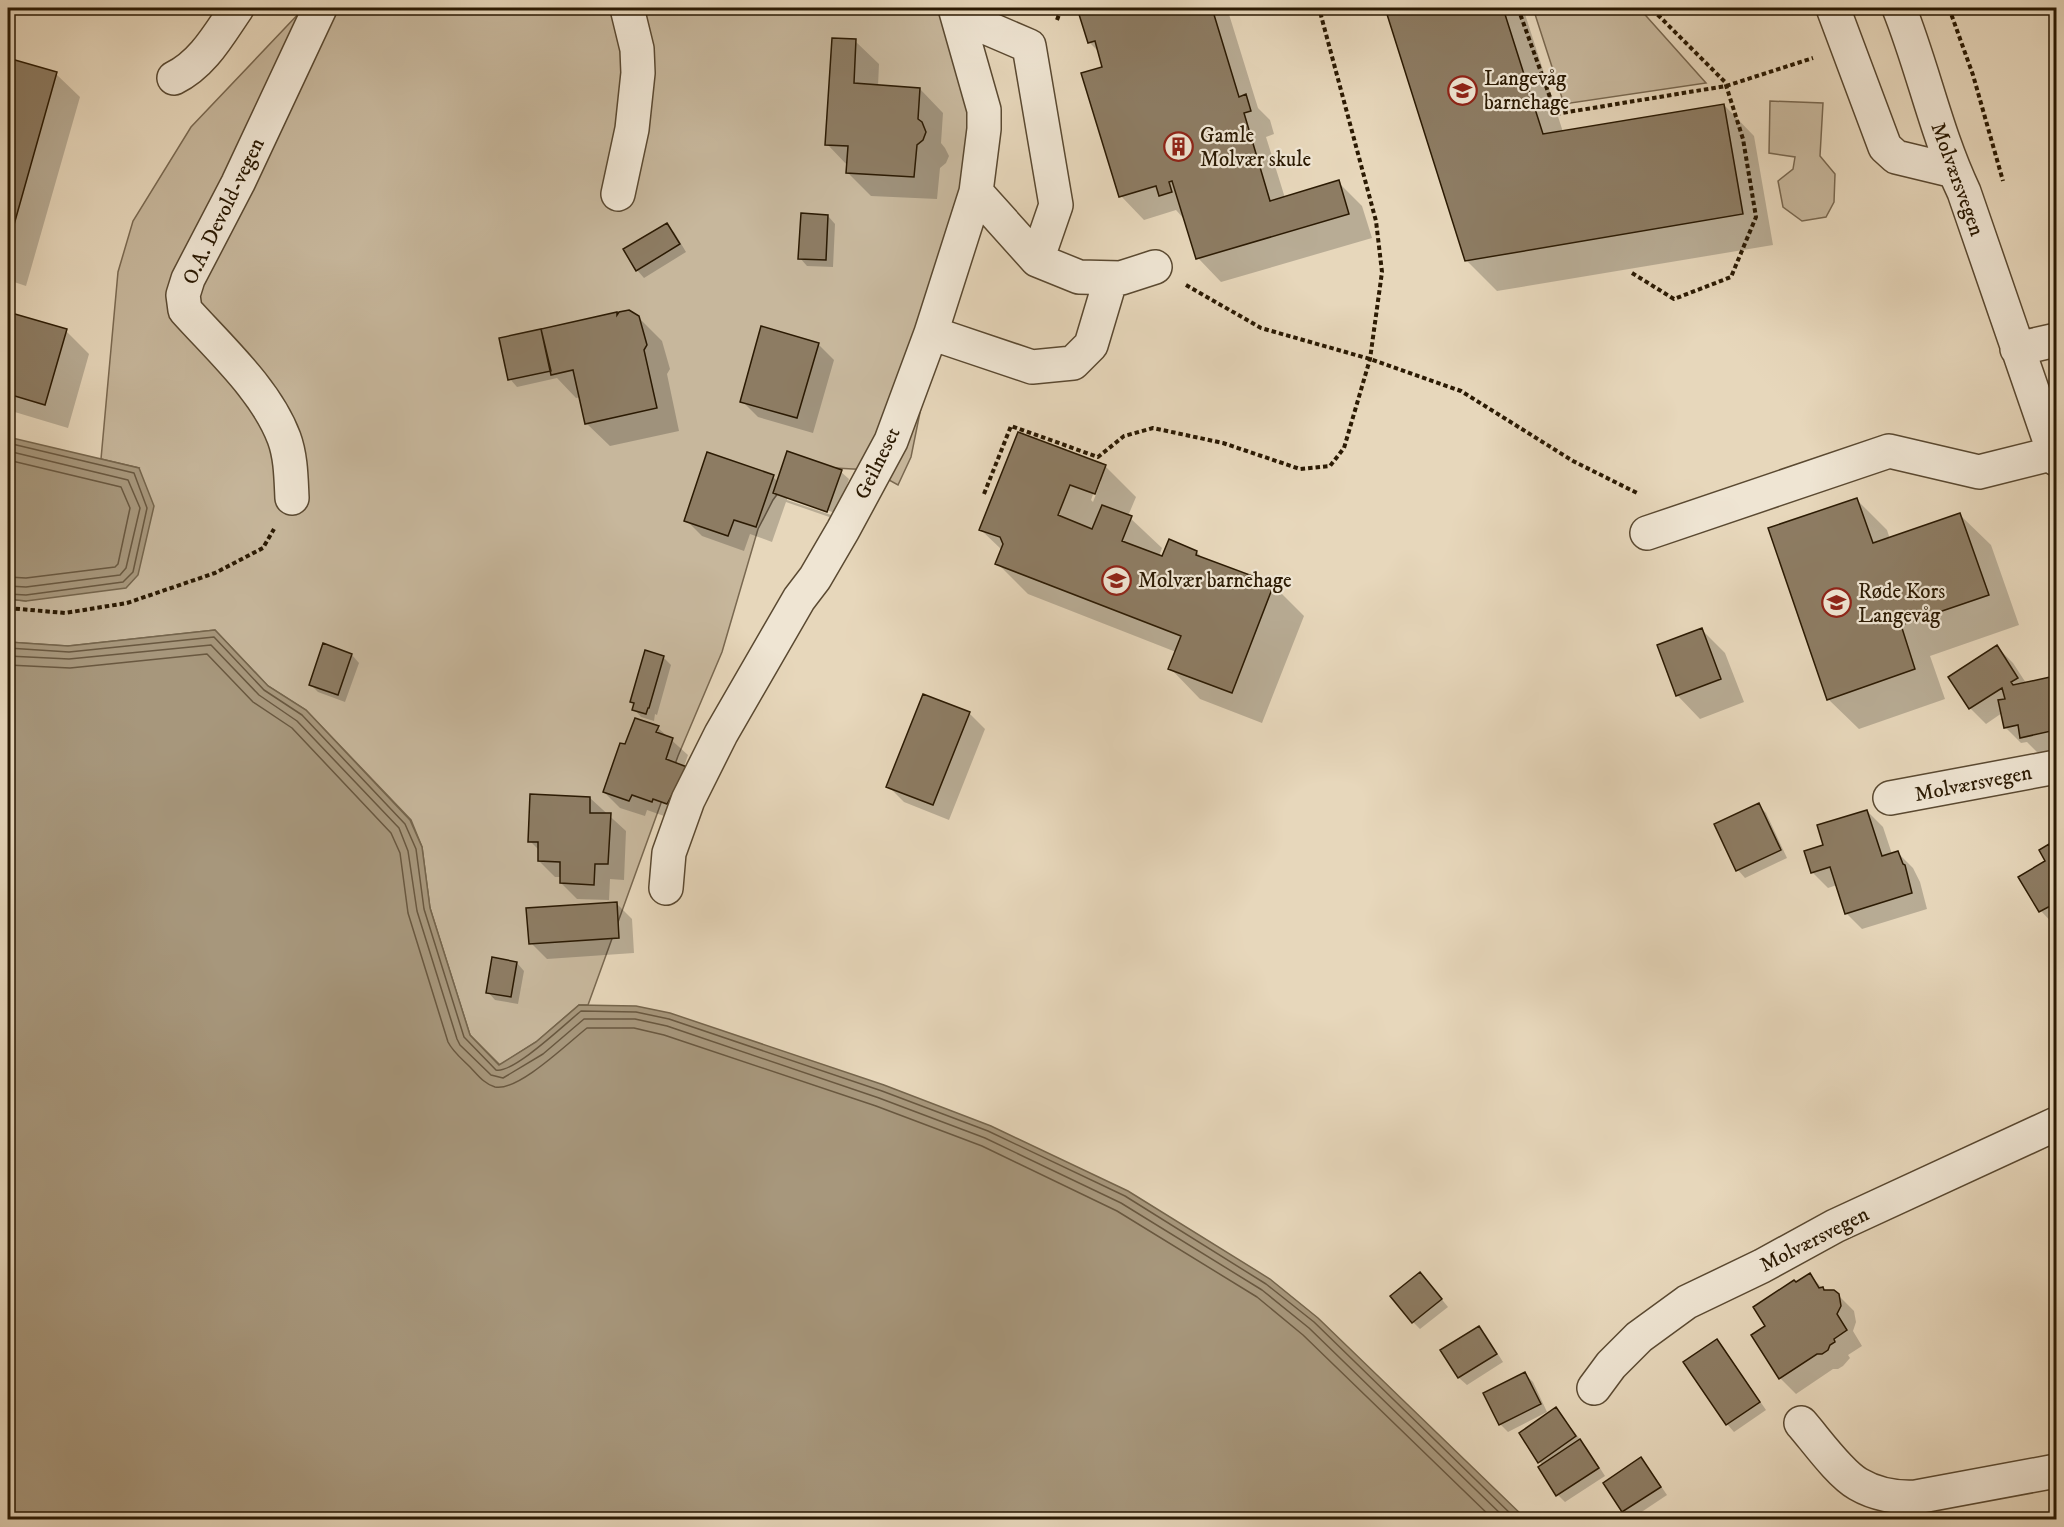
<svg xmlns="http://www.w3.org/2000/svg" width="2064" height="1527" viewBox="0 0 2064 1527" font-family="'IM FELL DW Pica',serif">
<style>
.green{fill:#c7b79c;stroke:#796850;stroke-width:1.5}
.water{fill:#a7977c;stroke:#75654c;stroke-width:1.5}
.shadow{fill:#0003;fill-rule:evenodd}
.lines{fill:none;stroke-linecap:round;stroke-linejoin:round}
.shore{stroke:#695840;stroke-width:1.5}
.building{fill:#8d7c63;stroke:#2b1a03;stroke-width:1.5}
.minor-casing{stroke:#5a4931;stroke-width:36}
.path{stroke:#2b1a03;stroke-width:4;stroke-dasharray:4.5 3;stroke-linecap:butt}
.minor{stroke:#efe5d3;stroke-width:33}
.labels{text-anchor:middle;stroke-width:4.5;stroke-linejoin:round;paint-order:stroke}
.poi-label{font-size:21px;fill:#2b1a03;stroke:#efe5d3;text-anchor:start}
.street-label{font-size:21px;fill:#2b1a03;stroke:#efe5d3}
</style>
<rect width="100%" height="100%" fill="#e7d7bb"/>
<filter id="stains"><feTurbulence type="fractalNoise" baseFrequency=".00333" numOctaves="4"/><feColorMatrix values="0 0 0 0 .2 0 0 0 0 .09 0 0 0 0 .02 0 0 0 .5 -.17"/></filter>
<radialGradient id="worn" r=".72"><stop offset=".6" stop-color="#630" stop-opacity="0"/><stop offset="1" stop-color="#630" stop-opacity=".3"/></radialGradient>
<path class="green" d="M304,8H970L983,122L952,212L929,337V368L911,457L898,485L871,470L817,467L792,474L773,500L758,529L722,652L678,756L588,1005H579L536,1042L500,1065L470,1035L430,908L422,847L411,820L306,710L268,686L215,630L68,646L8,642V599L26,601L139,468L101,459L118,272L133,221L191,127Z
M1533,8H1639L1706,83L1564,104Z
M1770,101L1823,103L1820,156L1835,174L1834,202L1826,217L1802,221L1783,207L1778,181L1793,169L1795,157L1769,153Z"/>
<path class="water" d="M8,437L139,468L154,506L138,575L126,588L26,601L8,599Z
M215,630L268,686L306,710L410,820L422,847L430,908L470,1035L499,1065L536,1042L579,1005L636,1006L670,1013L884,1085L991,1126L1128,1191L1270,1279L1318,1318L1526,1519H8V642L68,646Z"/>
<path class="shadow" d="M1079,8H1238L1228,11L1258,108L1270,120L1274,134L1266,137L1285,198L1338,182L1362,206L1372,238L1221,282L1198,258L1184,219L1176,210L1144,220L1121,196L1104,68L1100,53L1089,42Z
M1386,8H1523L1563,132L1724,105L1754,136L1773,245L1497,291L1466,260Z
M855,41L879,64L878,86L920,89L943,113L941,143L945,148L949,156L946,163L940,168L937,199L871,196L847,172L848,166L827,144Z
M8,60L56,74L80,97L26,286L8,280Z
M828,216L835,224L833,267L807,266L800,258Z
M666,225L674,232L686,252L644,278L637,270Z
M8,314L66,331L89,354L68,428L8,410Z
M616,314L618,316L638,317L662,341L670,369L667,374L679,431L610,446L586,423L581,397L576,398L557,378L517,387L510,379Z
M818,344L834,360L813,433L758,417L742,401Z
M1105,466L1136,497L1128,516L1162,548L1159,556L1163,558L1197,552L1204,560L1273,585L1304,616L1262,723L1200,699L1170,668L1176,652L1028,594L997,563L1002,550L981,530ZM1098,481H1101L1093,502L1091,500Z
M841,472L849,479L835,519L786,502L772,542L750,534L744,551L702,536L686,520L773,477L778,482ZM787,496L835,513L834,516L787,500Z
M1856,499L1887,530L1890,539L1960,515L1991,545L2019,625L1930,656L1945,699L1859,729L1828,699Z
M1702,630L1725,653L1744,702L1700,719L1677,695Z
M1997,647L2013,663L2026,683L2055,677L2056,679V749L2038,753L2027,742L2021,743L2005,727L2002,713L1986,724L1970,708Z
M352,655L359,663L345,702L318,692L311,685Z
M663,657L671,665L657,715L655,714L654,721L641,717L634,709L635,705L631,702Z
M969,713L985,729L949,820L904,802L888,786Z
M658,728L688,755L667,817L647,810L645,816L620,808L604,792L626,746Z
M590,798L626,831L624,880L610,879L609,900L577,899L561,883V877H555L539,861L540,851L530,841Z
M1758,805L1766,813L1787,858L1745,878L1738,870Z
M1867,811L1883,827L1892,854L1898,853L1913,868L1920,882L1927,909L1862,929L1846,913L1837,885L1828,888L1812,872L1825,846Z
M2049,846L2056,853V927L2041,911L2021,877L2047,862Z
M616,903L632,919L634,953L547,959L531,943Z
M517,963L524,971L518,1004L495,1000L488,992Z
M1810,1275L1825,1291L1838,1295L1854,1311L1856,1322L1853,1331L1862,1346L1848,1355L1850,1358L1843,1366L1838,1369H1833L1796,1394L1780,1378L1767,1326L1796,1284Z
M1427,1281L1448,1307L1420,1329L1413,1322Z
M1479,1328L1486,1335L1503,1362L1467,1385L1459,1378L1442,1351Z
M1716,1341L1724,1349L1766,1410L1734,1432L1727,1424Z
M1525,1374L1533,1382L1547,1412L1508,1432L1500,1424Z
M1556,1409L1587,1448L1605,1476L1565,1502L1558,1495L1540,1462Z
M1641,1459L1648,1467L1667,1495L1631,1519L1624,1511L1605,1483Z"/>
<g class="lines">
<path class="shore" d="M8,443L134,473L147,508L133,572L123,582L26,595L8,594
M8,451L128,480L140,508L126,568L120,575L26,587L8,586
M8,460L121,487L130,508L118,564L115,567L26,578L8,577
M8,648L69,652L214,637L264,690L302,715L405,824L416,849L424,909L464,1037L496,1070C513,1074 566,1023 581,1011L636,1012L669,1019L882,1091L988,1131L1125,1196L1266,1284L1314,1322L1517,1520
M8,656L69,659L211,645L259,695L297,721L399,828L408,851L417,911L457,1039L460,1045L491,1075L503,1078L543,1054L584,1019H635L667,1026L879,1098L985,1138L1121,1203L1262,1290L1309,1328L1507,1520
M8,665L70,668L207,654L253,702L292,728L391,833L400,853L408,913L448,1042C453,1052 462,1059 470,1067C477,1074 484,1084 495,1087C518,1092 569,1042 587,1028H634L664,1035L876,1106L982,1146L1117,1211L1257,1297L1303,1335L1494,1520"/>
</g>
<path class="building" d="M1077,8H1212L1239,97L1246,94L1251,111L1244,113L1270,201L1339,180L1349,214L1196,259L1172,181L1169,182L1172,192L1159,196L1156,186L1119,197L1081,73L1102,67L1095,41L1088,43Z
M1385,8H1503L1543,134L1724,104L1743,214L1465,261Z
M832,38L856,39L854,83L920,88L918,119L922,122L926,132L923,140L917,145L914,177L846,173L848,146L825,145Z
M8,58L57,72L8,246Z
M801,213L828,215L826,260L798,259Z
M667,223L680,244L636,271L623,249Z
M629,310L639,316L647,345L644,350L657,408L585,424L573,370L551,375L541,329L617,312V315L619,312Z
M8,312L67,329L45,405L8,394Z
M761,326L819,343L797,418L740,402Z
M541,329L551,371L508,380L499,338Z
M1018,432L1106,465L1095,494L1070,485L1058,515L1092,529L1102,505L1132,516L1122,541L1162,556L1169,539L1197,551L1196,555L1274,584L1232,693L1168,669L1181,636L995,564L1003,544L1000,537L979,530Z
M787,451L842,470L827,512L773,493Z
M707,452L774,475L756,527L734,520L728,536L684,521Z
M1857,498L1873,543L1960,513L1989,595L1901,625L1915,669L1827,700L1768,528Z
M1702,628L1721,679L1676,696L1657,645Z
M323,643L352,654L338,695L309,685Z
M1997,645L2018,678L2011,682L2013,685L2055,676L2056,730L2020,738L2018,725L2004,728L1998,700L2005,699L2002,688L1969,709L1948,677Z
M645,650L664,656L649,708H648L646,714L632,710L634,703L630,702Z
M923,694L970,712L933,805L886,787Z
M635,718L659,726L656,732L673,738L666,759L687,767L667,804L653,799L652,802L632,795L629,801L603,792L620,743L625,744Z
M530,794L590,797V813H611L608,864H595L594,885L560,883V862L538,861V842H528Z
M1759,803L1781,850L1736,871L1714,824Z
M1867,810L1882,856L1898,851L1903,864L1905,865L1912,893L1845,914L1830,867L1811,873L1804,851L1823,845L1817,825Z
M2049,844L2056,855V903L2039,912L2018,877L2045,861L2039,850Z
M617,902L619,938L529,944L526,908Z
M492,957L517,962L511,997L486,993Z
M1420,1272L1442,1299L1412,1323L1390,1296Z
M1810,1273L1819,1288L1823,1287L1824,1290H1834L1839,1294L1841,1306L1837,1314L1847,1330L1834,1339L1835,1342L1830,1345L1828,1350L1822,1354H1817L1779,1379L1751,1335L1765,1326L1753,1307L1794,1280L1796,1282Z
M1479,1326L1497,1354L1458,1378L1440,1350Z
M1717,1339L1760,1402L1726,1425L1683,1362Z
M1525,1372L1541,1404L1499,1425L1483,1393Z
M1556,1407L1576,1436L1538,1463L1519,1433Z
M1580,1439L1599,1468L1556,1496L1538,1467Z
M1641,1457L1661,1487L1622,1512L1603,1483Z"/>
<g class="lines">
<defs>
<path id="minor" d="M1833,8L1885,147L1896,157L1954,171
M1899,8C1923,68 1936,133 1964,192L2056,459
M957,15L1029,46L1056,205L1037,260
M174,78C203,64 219,34 237,8
M976,192L1037,260L1079,277L1121,278L1155,267
M618,194L632,129L638,73L637,49L627,8
M931,333L1032,367L1073,363L1091,345L1111,278
M2017,349L2056,340
M292,498C291,478 291,457 284,438C266,390 219,348 185,310L183,295L188,279L238,183L320,8
M1647,533L1889,451L1979,472L2055,453
M1890,798L2056,767
M666,888L669,853L688,800L721,734L799,599L815,578L843,530L891,441L931,333L976,192L984,129V110L955,8
M1594,1388L1611,1365L1639,1337L1687,1302L1762,1266L1835,1226L2056,1124
M1801,1423C1816,1440 1839,1473 1858,1484C1875,1494 1897,1498 1916,1497L2056,1471"/>
</defs>
<use href="#minor" class="minor-casing"/>
<path class="path" d="M1518,8L1556,114L1726,86L1813,58
M1949,8L1973,75L2003,181
M1057,20L1060,12L1058,8
M1632,273L1674,299L1731,277L1756,217L1743,139L1725,82L1651,8
M1186,285L1261,328L1370,359L1461,391L1573,461L1639,494
M984,494L1011,426L1098,457L1124,436L1153,428L1223,443L1300,469L1330,466L1344,448L1370,359L1382,272L1376,221L1319,8
M8,608L65,613L127,603L215,573L263,548L274,529"/>
<use href="#minor" class="minor"/>
</g>
<defs>
<symbol id="school-ring" viewBox="-11 -11 22 22"><circle r="9.5" fill="#efe5d3" stroke="#8f2418" stroke-width="1.5"/><path d="M0-5L7-2L0 1L-7-2ZM-4 1L0 2.5L4 1V4Q0 6-4 4Z" fill="#8f2418"/></symbol>
<symbol id="building-ring" viewBox="-11 -11 22 22"><circle r="9.5" fill="#efe5d3" stroke="#8f2418" stroke-width="1.5"/><path d="M-4-6H4V6H1V3H-1V6H-4ZM-2.5-4.3h1.7v1.8h-1.7ZM.8-4.3h1.7v1.8H.8ZM-2.5-1h1.7V.8h-1.7ZM.8-1h1.7V.8H.8Z" fill="#8f2418"/></symbol>
</defs>
<g fill-rule="evenodd">
<use href="#school-ring" x="1446" y="74" width="33" height="33"/>
<use href="#building-ring" x="1162" y="130" width="33" height="33"/>
<use href="#school-ring" x="1100" y="564" width="33" height="33"/>
<use href="#school-ring" x="1820" y="586" width="33" height="33"/>
</g>
<g class="labels">
<g class="poi-label">
<text x="1484" y="85">Langevåg<tspan x="1484" dy="24">barnehage</tspan></text>
<text x="1200" y="142">Gamle<tspan x="1200" dy="24">Molvær skule</tspan></text>
<text x="1138" y="587">Molvær barnehage</text>
<text x="1858" y="598">Røde Kors<tspan x="1858" dy="24">Langevåg</tspan></text>
</g>
<g class="street-label">
<text transform="translate(1958 179) rotate(70)" y="7">Molværsvegen</text>
<text transform="translate(223 211) rotate(-64)" y="7">O.A. Devold-vegen</text>
<text transform="translate(877 463) rotate(-64)" y="7">Geilneset</text>
<text transform="translate(1973 783) rotate(-11)" y="7">Molværsvegen</text>
<text transform="translate(1814 1239) rotate(-27)" y="7">Molværsvegen</text>
</g>
</g>
<rect width="2064" height="1527" fill="none" stroke="#e7d7bb" stroke-width="30"/>
<rect x="9" y="9" width="2046" height="1509" fill="none" stroke="#2b1a03" stroke-width="3"/>
<rect x="15" y="15" width="2034" height="1497" fill="none" stroke="#2b1a03" stroke-width="1.5"/>
<rect width="100%" height="100%" filter="url(#stains)"/>
<rect width="100%" height="100%" fill="url(#worn)"/>
</svg>
